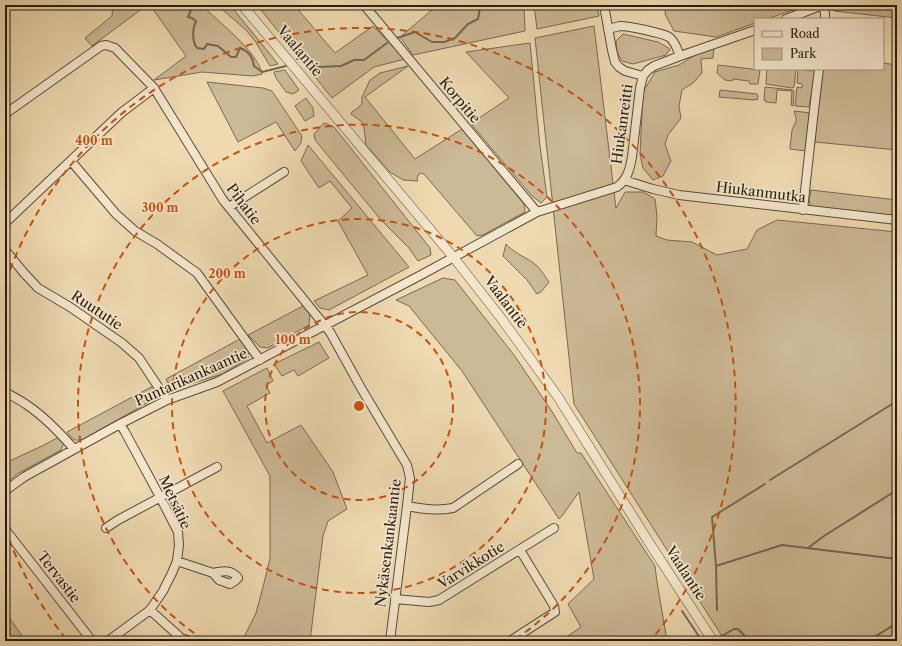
<svg xmlns="http://www.w3.org/2000/svg" width="902" height="646" viewBox="0 0 902 646" font-family="'Libre Caslon Text',serif">
<style>
.green{fill:#ccb995;stroke:#796a54}
.lines{fill:none;stroke-linecap:round;stroke-linejoin:round}
.stream{stroke:#756750;stroke-width:2}
.minor-casing{stroke:#584b3a;stroke-width:10}
.tertiary-casing{stroke:#584b3a;stroke-width:10}
.minor{stroke:#f4e6cc;stroke-width:8}
.tertiary{stroke:#f4e6cc;stroke-width:9}
.ring{fill:none;stroke:#cb500d;stroke-width:2;stroke-dasharray:7 5}
.labels{text-anchor:middle;stroke-width:3.5;stroke-linejoin:round;paint-order:stroke}
.street-label{font-size:14px;fill:#261c12;stroke:#f4e6cc}
.centre{fill:#cb500d;stroke:#f4e6cc;stroke-width:2}
.ring-label{font-size:12px;text-anchor:middle;font-weight:bold;fill:#cb500d;stroke:#f4e6cc;stroke-width:3.5;stroke-linejoin:round;paint-order:stroke}
</style>
<rect width="100%" height="100%" fill="#eed9b0"/>
<filter id="stains"><feTurbulence type="fractalNoise" baseFrequency=".005" numOctaves="4"/><feColorMatrix values="0 0 0 0 .2 0 0 0 0 .09 0 0 0 0 .02 0 0 0 .5 -.17"/></filter>
<radialGradient id="worn" r=".72"><stop offset=".6" stop-color="#630" stop-opacity="0"/><stop offset="1" stop-color="#630" stop-opacity=".3"/></radialGradient>
<path class="green" d="M113,5H147L92,46L85,38L112,16Z
M150,5H201C217,20 259,53 262,74L253,76L202,72L154,80L186,56Z
M217,5H230L278,64L270,66L255,41L246,30Z
M257,5H294L335,53L373,26L405,59L374,67L332,98Z
M438,5H524L525,31L413,55L400,37Z
M534,5H597L599,16L537,29Z
M666,5H806L767,19H755V23L716,37L674,31L665,14Z
M835,5H897V18L834,11Z
M594,26L616,208L625,192H643L655,199L657,216L656,236L667,240L692,242L717,255L747,249L757,230L777,220L897,232V265L896,273L897,278V641H725L574,404L535,38Z
M623,34L658,42L670,49L666,55L633,64L622,61L617,52L616,41Z
M530,43L540,146L547,197L541,203L532,196L472,125L473,122L509,98L466,52Z
M714,48L713,58L701,59L702,73L693,83L682,90L679,106L681,118L668,135L665,144L671,161L663,176L653,180L643,168L640,154L643,92L655,72L679,65L695,55Z
M883,63L897,65V150L815,142V139L822,69H883Z
M718,65L760,70L758,84H750L749,81L733,79L732,81L725,80L717,73Z
M408,66L365,97L415,159L462,129L524,204L525,212L483,235L477,236L424,174L421,173L418,175L417,179L418,181L403,180L390,172L366,145L364,128L362,122L351,114L352,112L359,107L362,103V97L370,80L380,73Z
M767,69H796L794,87L792,88L766,84Z
M798,69L812,71L813,69H817L813,95H811L809,107L795,106L797,87L802,88V84L797,83Z
M285,70L299,90L293,94L286,92L276,78L274,72Z
M207,82L263,88L272,91L302,136L301,143L295,151L276,122L238,142Z
M765,87L793,90L794,91L793,106L791,105L792,91L777,90L776,103L766,102V101L764,100Z
M720,90L757,94L758,96L757,100L754,99V100L719,97Z
M306,98L313,108L314,116L305,121L295,106Z
M794,111L811,113L806,151L790,149V148L792,130L796,121V117Z
M325,123L334,127L430,248L431,255L418,261L409,248L381,220L315,140L314,134L323,124Z
M308,145L409,267L329,310L320,308L314,301L368,275L338,221L352,208L330,181L319,188L301,161Z
M811,190L897,200V218L811,207L809,200Z
M506,244C513,252 523,256 532,262C540,267 544,275 549,282L541,292L537,294L527,280L503,256Z
M443,278L455,280L514,355L551,410L577,453H581L655,566L657,582L667,641H567L565,638L581,627L568,604L594,579L579,492L562,516L559,519L462,371L409,306L396,300Z
M303,306L310,313L309,325L268,348L260,347L248,335Z
M240,339L249,352L248,358L223,374L186,385L168,383L166,379Z
M319,342L329,358L298,376L294,370L282,376L274,364Z
M267,368L273,381L266,385L270,393L247,406L267,443L301,425L333,472L347,509L328,521L323,536L310,641H242L256,613L264,583L270,558V476L223,391Z
M153,386L156,393V398L82,440H74L67,432Z
M59,437L64,442L61,450L17,474L5,484V463L42,446Z
M5,612L26,641H5Z"/>
<g class="lines">
<path class="stream" d="M157,5L163,8L165,5
M185,5L190,6L191,10L188,17L192,18L196,21C192,29 192,41 197,48L204,49L207,44L218,46L231,57H236L240,48C248,51 253,57 254,66L262,72L286,66
M748,5L758,7L761,5
M397,38L415,32L432,42H444L455,38L468,24L478,19L480,8L482,5
M297,59H306L318,67L341,66L354,60H364L387,43
M770,480L897,401
M808,548L824,536L897,490
M716,566L782,545L897,559
M717,610L716,566L712,517L765,484
M682,611L702,641
M720,637L734,629H738L744,635L748,641
M868,641L897,623"/>
<defs>
<path id="minor" d="M364,5L537,212
M604,5L612,50L615,62L619,67L625,71L643,76
M824,5L825,15V19
M786,19L823,5
M608,29C612,28 616,27 620,26C629,26 662,33 669,37C675,41 677,49 680,56
M5,114L101,46L106,45L115,48L154,88L223,200L330,332L361,388L407,465L410,478L407,506L390,641
M71,161L116,214L135,231L157,244L197,273L260,360
M624,180L653,189L679,195L897,220
M229,207L284,172
M803,210C808,163 813,116 819,69
M5,223L121,113L154,88
M5,250L24,273L38,288L70,307L122,343L139,358L167,400
M5,392C12,396 20,400 27,405C45,417 60,433 74,449
M5,491L24,477L120,424L167,400L217,382L421,275L537,212L617,187C627,180 630,169 632,157L640,88L643,76L648,70L654,66L680,56L755,30
M407,506C423,509 437,511 453,508L518,464
M106,528L118,520L217,467
M5,529L92,641
M177,561L213,573L219,580L230,584L235,581L238,578C232,569 222,571 213,573
M395,599L429,602L439,600L554,528
M150,610L181,638L190,641
M108,641L150,610L163,591L172,573L177,561L179,545L178,532L160,497L125,432L120,424
M510,641L555,612L554,606L520,550"/>
<path id="tertiary" d="M242,5L454,258L501,318L558,397L650,544L713,641"/>
</defs>
<use href="#minor" class="minor-casing"/>
<use href="#tertiary" class="tertiary-casing"/>
<use href="#minor" class="minor"/>
<use href="#tertiary" class="tertiary"/>
</g>
<g class="ring">
<circle cx="359" cy="406" r="94"/>
<circle cx="359" cy="406" r="187"/>
<path d="M204 640A281 281 0 1 1 514 640"/>
<path d="M66 639A375 375 0 0 1 6 531M6 281A375 375 0 1 1 652 639"/>
</g>
<g class="labels">
<g class="street-label">
<text transform="translate(300 51) rotate(50)" y="5">Vaalantie</text>
<text transform="translate(460 100) rotate(50)" y="5">Korpitie</text>
<text transform="translate(622 124) rotate(-82)" y="5">Hiukanreitti</text>
<text transform="translate(761 192) rotate(7)" y="5">Hiukanmutka</text>
<text transform="translate(244 204) rotate(53)" y="5">Pihatie</text>
<text transform="translate(506 302) rotate(53)" y="5">Vaalantie</text>
<text transform="translate(97 310) rotate(34)" y="5">Ruututie</text>
<text transform="translate(191 377) rotate(-24)" y="5">Puntarikankaantie</text>
<text transform="translate(175 502) rotate(65)" y="5">Metsätie</text>
<text transform="translate(388 543) rotate(-83)" y="5">Nykäsenkankaantie</text>
<text transform="translate(471 565) rotate(-32)" y="5">Varvikkotie</text>
<text transform="translate(686 573) rotate(57)" y="5">Vaalantie</text>
<text transform="translate(59 577) rotate(52)" y="5">Tervastie</text>
</g>
</g>
<circle cx="359" cy="406" r="6" class="centre"/>
<g class="ring-label">
<text x="94" y="145">400 m</text>
<text x="160" y="212">300 m</text>
<text x="227" y="278">200 m</text>
<text x="293" y="344">100 m</text>
</g>
<rect width="902" height="646" fill="none" stroke="#eed9b0" stroke-width="20"/>
<rect x="6" y="6" width="890" height="634" fill="none" stroke="#261c12" stroke-width="2"/>
<rect x="10" y="10" width="882" height="626" fill="none" stroke="#261c12"/>
<rect x="754" y="18" width="130" height="52" fill="#f4e6cc" stroke="#a29582"/>
<rect x="762" y="31" width="20" height="6" fill="#f4e6cc" stroke="#a29582"/>
<text x="790" y="38" font-size="12" fill="#261c12">Road</text>
<rect x="762" y="48" width="20" height="12" fill="#ccb995" stroke="#a29582"/>
<text x="790" y="58" font-size="12" fill="#261c12">Park</text>
<rect width="100%" height="100%" filter="url(#stains)"/>
<rect width="100%" height="100%" fill="url(#worn)"/>
</svg>
